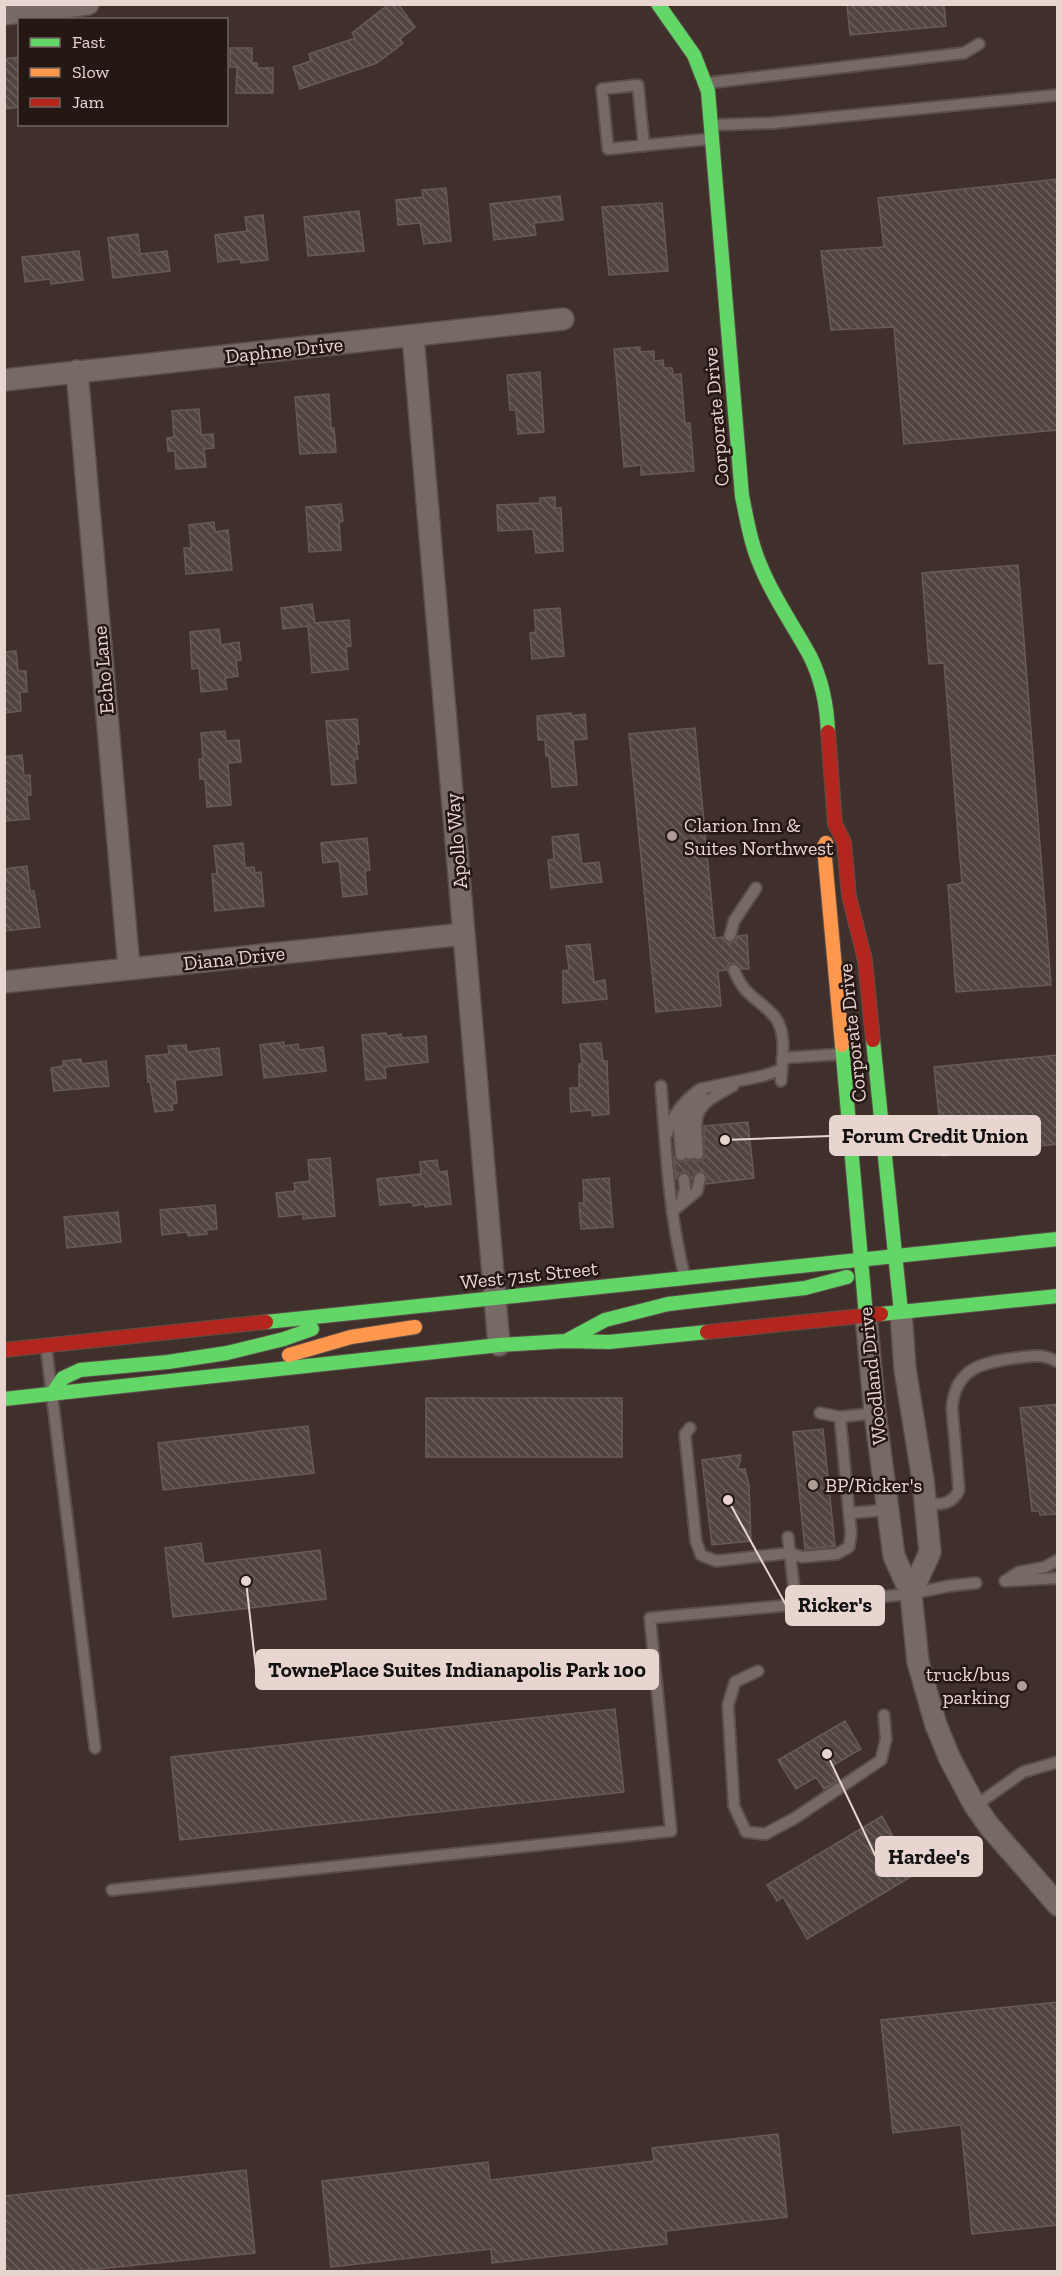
<svg xmlns="http://www.w3.org/2000/svg" width="1062" height="2276" viewBox="0 0 1062 2276" font-family="'Zilla Slab',serif">
<style>
.building{fill:url(#building-back-hatch);stroke:#695a56;stroke-width:1.5}
.lines{fill:none;stroke-linecap:round;stroke-linejoin:round}
.lane-casing{stroke:#5c4e49;stroke-width:14}
.street-casing{stroke:#5c4e49;stroke-width:24}
.fast-casing{stroke:#5c4e49;stroke-width:16}
.slow-casing{stroke:#5c4e49;stroke-width:16}
.jam-casing{stroke:#5c4e49;stroke-width:16}
.lane{stroke:#776966;stroke-width:10}
.street{stroke:#776966;stroke-width:21}
.fast{stroke:#63d668;stroke-width:14}
.slow{stroke:#ff974d;stroke-width:14}
.jam{stroke:#b3261e;stroke-width:14}
.poi-dot{fill:#ae9b96;stroke:#251714;stroke-width:2}
.labels{text-anchor:middle;stroke-width:5;stroke-linejoin:round;paint-order:stroke}
.street-label{font-size:20px;fill:#e9d5d0;stroke:#251714}
.poi-label{font-size:20px;fill:#e9d5d0;stroke:#251714;text-anchor:start}
.leader{fill:none;stroke:#e9d5d0;stroke-width:2}
.callout-dot{fill:#e9d5d0;stroke:#251714;stroke-width:2}
.callout{fill:#e9d5d0;stroke:#e9d5d0;stroke-width:2}
.callout-label{font-size:21px;text-anchor:middle;font-weight:bold;fill:#111}
</style>
<defs>
<pattern id="building-back-hatch" width="6" height="6" patternUnits="userSpaceOnUse" patternTransform="scale(1.5)"><rect width="6" height="6" fill="#524541"/><path d="M-1 5l2 2M0 0l6 6M5-1l2 2" fill="none" stroke="#6b5f5b"/></pattern>
</defs>
<rect width="100%" height="100%" fill="#40302b"/>
<path class="building" d="M389,4H398L415,27L400,39L403,43L377,63L300,89L293,67L311,61L309,54L355,38L352,33Z
M847,4H944L946,26L850,35Z
M230,48H252V63H257V68H273V93H236L237,67H230Z
M20,57V107L4,109V59Z
M1058,179V430L904,444L894,327L831,330L821,251L884,247L878,198Z
M446,188L451,241L424,244L420,223L398,225L396,200L423,197L422,190Z
M560,196L563,220L534,223L536,235L494,240L490,204Z
M662,203L668,271L609,275L602,207Z
M359,211L364,251L308,256L304,217Z
M263,215L268,260L241,263L240,259L218,262L215,235L247,231L245,217Z
M138,234L140,254L167,251L170,271L113,278L108,238Z
M79,251L83,280L51,284L50,279L25,282L22,257Z
M640,347V352L654,351V361L663,360L664,368H672L673,375L681,374L685,423H690L694,471L641,475V465L624,467L614,349Z
M540,372L544,432L518,434L516,410H510L507,375Z
M329,394L331,428H334L336,452L300,454L295,397Z
M199,409L201,435L213,434L214,448L204,449L206,467L176,469L175,451H168L167,438L174,437L172,411Z
M555,497V508H561L563,551L536,553L533,529L498,531L497,505L540,503V498Z
M341,504L343,521L339,522L341,550L309,552L306,507Z
M214,522L215,532L228,530L232,570L186,574L184,548H191L189,525Z
M1018,565L1051,985L956,992L948,885L962,883L944,663L929,664L922,573Z
M312,604L315,623L349,620L351,646L346,647L348,669L312,673L308,626L283,629L281,608Z
M560,608L564,656L532,659L530,633L536,632L534,610Z
M219,629L221,645L239,642L241,660L236,661L238,676L225,678L227,689L201,692L199,668L192,669L190,632Z
M16,651L18,671H26L27,692H20L21,711L4,713V652Z
M571,713V716L585,714L587,739L573,740L577,785L552,787L549,756H546L545,740H538L537,716Z
M357,719L359,744H356L358,759H354L356,783L332,785L326,721Z
M695,728L715,938L723,937L725,942L731,943L736,941L738,936L747,935L749,969H742L739,964L734,963L728,965L727,970L718,971L721,1006L656,1012L629,734Z
M225,731L226,741L239,740L241,762L228,763L231,805L207,807L205,779H200L199,759H203L201,733Z
M22,755L24,776L30,775L31,795H27L29,819L4,821V757Z
M578,834L582,864L599,862L602,882L551,888L548,860L554,859L552,837Z
M367,838L370,870L365,871L367,894L343,897L339,861L323,863L321,843Z
M243,843L245,868L254,867L255,873L261,872L264,906L215,911L212,874H217L214,846Z
M27,866L30,891H34L40,927L4,931V869Z
M590,944L594,982L605,980L607,999L563,1003V971L569,970L566,946Z
M386,1033L387,1036L401,1034L402,1038L426,1036L428,1062L385,1067L386,1078L366,1080L362,1035Z
M284,1042V1046L298,1044L299,1050L323,1047L326,1071L264,1078L260,1045Z
M601,1043L603,1061H607L609,1114L592,1116V1110L571,1112L570,1088H579V1064H582L580,1044Z
M186,1045L187,1052L219,1048L222,1075L175,1080L177,1103L172,1104L173,1110L155,1112L150,1082H148L146,1056L169,1054L168,1046Z
M1058,1055V1144L943,1156L934,1067Z
M81,1059L82,1064L106,1061L109,1086L54,1091L51,1068L63,1066V1061Z
M748,1122L754,1178L706,1184L707,1175L701,1171L695,1173L692,1179L688,1172H683L677,1175L676,1180L674,1157L681,1162L686,1160L699,1161L704,1158V1126Z
M330,1158L335,1216L303,1219V1214L279,1217L276,1193L295,1191L294,1183L310,1181L308,1160Z
M437,1160L439,1172L447,1171L451,1204L425,1207V1204L413,1206L412,1202L380,1205L377,1179L421,1174L420,1162Z
M609,1178L613,1227L581,1229L579,1203H584L583,1180Z
M215,1205L217,1229L206,1230L207,1234L188,1236L187,1232L162,1235L160,1210Z
M118,1212L121,1242L67,1248L64,1217Z
M426,1398H622V1457H426Z
M1058,1404V1514L1040,1515L1039,1511H1032L1020,1408Z
M308,1426L314,1473L163,1490L158,1443Z
M823,1429L835,1546L805,1549L793,1432Z
M741,1455L738,1469H745L749,1485L751,1541L712,1545L702,1460Z
M201,1543L204,1564L320,1550L326,1599L173,1617L165,1548Z
M615,1709L624,1792L180,1840L171,1757Z
M845,1721L861,1749L830,1767L838,1780L829,1786L824,1789L816,1777L796,1789L778,1760Z
M882,1816L903,1855L905,1854L917,1873L807,1939L783,1897L777,1901L767,1885Z
M1058,2002V2225L972,2234L961,2125L893,2133L881,2020Z
M778,2134L787,2217L666,2231L667,2244L492,2263L491,2249L331,2267L322,2181L488,2162L490,2180L654,2161L652,2148Z
M246,2170L255,2253L78,2271H4V2196Z"/>
<g class="lines">
<defs>
<path id="lane" d="M707,83L964,53L979,44
M712,125L772,123L1058,95
M644,146L638,85L602,89L608,149L709,139
M730,936L734,921L756,888
M734,970C744,996 757,997 774,1016C788,1032 782,1062 781,1081
M782,1058L842,1054
M661,1086C666,1150 669,1215 685,1278
M667,1134C672,1115 685,1100 700,1089L762,1076L781,1070
M690,1154C688,1133 683,1111 702,1096
M698,1154C694,1111 693,1107 733,1086
M681,1155L679,1127L683,1108
M681,1204L685,1189L684,1179
M672,1212L697,1191L700,1178
M46,1346L95,1748
M820,1413L840,1417
M875,1413L840,1417L849,1513L887,1510
M690,1428L685,1434L696,1541L701,1555L716,1561L790,1553L802,1557L837,1554L849,1547L851,1533L849,1513
M926,1505C941,1504 952,1505 959,1490L952,1408C955,1368 983,1362 1016,1358C1034,1356 1041,1353 1058,1362
M788,1537L796,1605
M1005,1581L1019,1572L1045,1567L1058,1560
M1005,1581L1058,1578
M758,1671L735,1682L728,1705L734,1806L746,1832L765,1834L795,1818L881,1760L886,1739L884,1715
M975,1806L1023,1772L1058,1762
M112,1890L671,1831L650,1618L911,1594L948,1586L976,1583"/>
<path id="street" d="M4,14L88,4
M413,336L499,1345
M77,371L129,968
M4,380L563,319
M4,982L464,934
M901,1312L905,1369L923,1480L930,1552L911,1594
M866,1316L875,1413L894,1556L911,1594L918,1662L936,1725L950,1759L975,1806L990,1827L1058,1905"/>
<path id="fast" d="M658,4L694,55L708,91L742,496C747,520 751,545 761,567C774,599 794,626 810,656C822,680 827,706 828,732
M873,1040L901,1312
M842,1045L866,1316
M881,1314L1058,1296
M266,1322L1058,1239
M566,1341L605,1320L668,1304L805,1288L847,1277
M52,1394L63,1378L80,1370L168,1362L227,1353L284,1339L312,1329
M4,1399L499,1345L565,1341L609,1342L707,1332"/>
<path id="slow" d="M826,843L824,847L842,1045
M289,1355L351,1337L415,1327"/>
<path id="jam" d="M828,732L835,824L844,842L849,896L865,960L873,1040
M707,1332L881,1314
M4,1350L266,1322"/>
</defs>
<use href="#lane" class="lane-casing"/>
<use href="#street" class="street-casing"/>
<use href="#fast" class="fast-casing"/>
<use href="#slow" class="slow-casing"/>
<use href="#jam" class="jam-casing"/>
<use href="#lane" class="lane"/>
<use href="#street" class="street"/>
<use href="#fast" class="fast"/>
<use href="#slow" class="slow"/>
<use href="#jam" class="jam"/>
</g>
<g class="poi-dot">
<circle cx="672" cy="836" r="6"/>
<circle cx="813" cy="1485" r="6"/>
<circle cx="1022" cy="1686" r="6"/>
</g>
<g class="labels">
<g class="street-label">
<text transform="translate(284 350) rotate(-6)" y="7">Daphne Drive</text>
<text transform="translate(716 417) rotate(-95)" y="7">Corporate Drive</text>
<text transform="translate(103 670) rotate(-95)" y="7">Echo Lane</text>
<text transform="translate(456 841) rotate(-95)" y="7">Apollo Way</text>
<text transform="translate(234 958) rotate(-6)" y="7">Diana Drive</text>
<text transform="translate(852 1033) rotate(-96)" y="7">Corporate Drive</text>
<text transform="translate(529 1275) rotate(-6)" y="7">West 71st Street</text>
<text transform="translate(872 1376) rotate(-96)" y="7">Woodland Drive</text>
</g>
<g class="poi-label">
<text x="684" y="832">Clarion Inn &amp;<tspan x="684" dy="23">Suites Northwest</tspan></text>
<text x="825" y="1492">BP/Ricker's</text>
<text x="1010" y="1681" text-anchor="end">truck/bus<tspan x="1010" dy="23">parking</tspan></text>
</g>
</g>
<path class="leader" d="M725 1140L830 1136M728 1500L786 1605M246 1581L256 1670M827 1754L876 1857"/>
<g class="callout-dot">
<circle cx="725" cy="1140" r="6"/>
<circle cx="728" cy="1500" r="6"/>
<circle cx="246" cy="1581" r="6"/>
<circle cx="827" cy="1754" r="6"/>
</g>
<g class="callout">
<rect x="830" y="1116" width="210" height="39" rx="6"/>
<rect x="786" y="1586" width="98" height="39" rx="6"/>
<rect x="256" y="1650" width="402" height="39" rx="6"/>
<rect x="876" y="1837" width="106" height="39" rx="6"/>
</g>
<g class="callout-label">
<text x="935" y="1143">Forum Credit Union</text>
<text x="835" y="1612">Ricker's</text>
<text x="457" y="1677">TownePlace Suites Indianapolis Park 100</text>
<text x="929" y="1864">Hardee's</text>
</g>
<rect width="1062" height="2276" fill="none" stroke="#e9d5d0" stroke-width="12"/>
<rect x="18" y="18" width="210" height="108" fill="#251714" stroke="#73635f" stroke-width="1.5"/>
<rect x="30" y="38" width="30" height="9" fill="#63d668" stroke="#73635f" stroke-width="1.5"/>
<text x="72" y="48" font-size="18" fill="#e9d5d0">Fast</text>
<rect x="30" y="68" width="30" height="9" fill="#ff974d" stroke="#73635f" stroke-width="1.5"/>
<text x="72" y="78" font-size="18" fill="#e9d5d0">Slow</text>
<rect x="30" y="98" width="30" height="9" fill="#b3261e" stroke="#73635f" stroke-width="1.5"/>
<text x="72" y="108" font-size="18" fill="#e9d5d0">Jam</text>
</svg>
